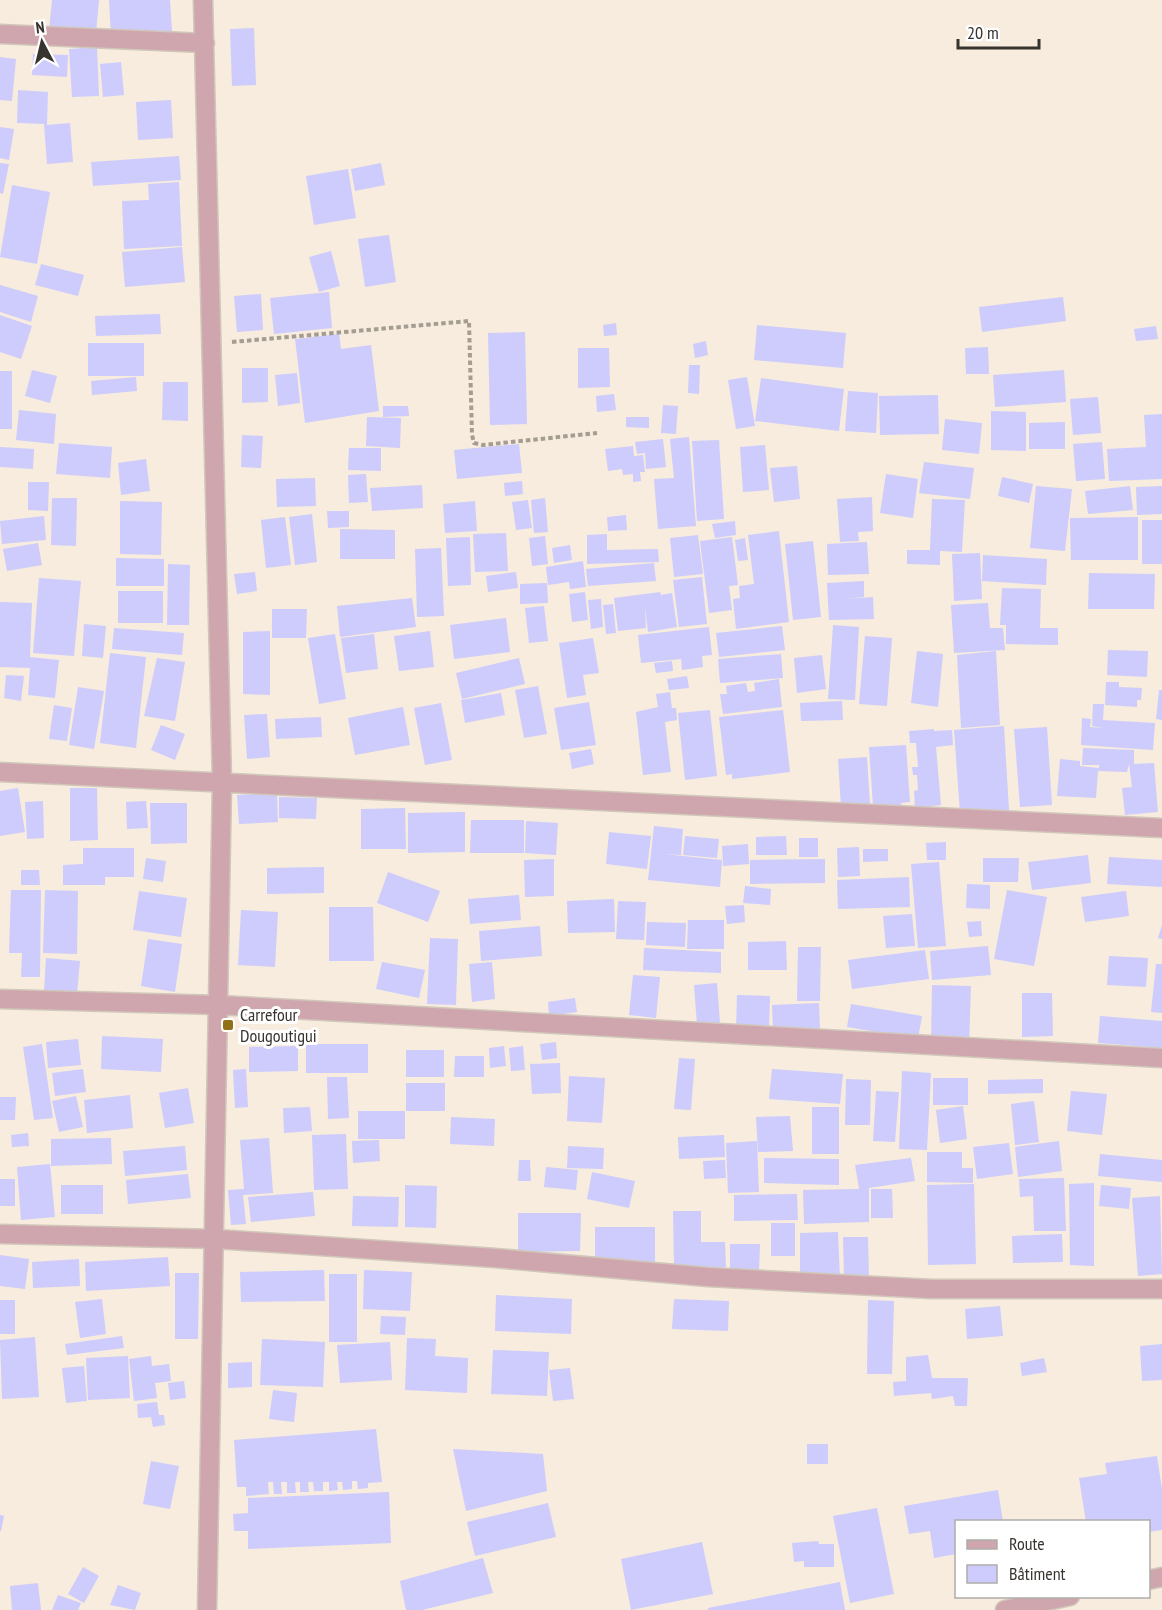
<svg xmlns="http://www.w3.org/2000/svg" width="1162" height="1610" viewBox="0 0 1162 1610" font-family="'PT Sans Narrow',sans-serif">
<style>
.building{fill:#cdccfc}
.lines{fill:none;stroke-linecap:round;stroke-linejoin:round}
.minor-casing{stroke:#d1c7ba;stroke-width:21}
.path{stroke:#a59d92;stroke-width:4;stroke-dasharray:4.5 3;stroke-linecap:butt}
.minor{stroke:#cfa6ae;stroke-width:18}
.poi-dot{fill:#917117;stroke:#fff;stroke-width:2}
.labels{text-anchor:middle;stroke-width:6;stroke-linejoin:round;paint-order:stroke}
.poi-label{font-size:18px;fill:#37332e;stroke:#fff;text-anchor:start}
</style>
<rect width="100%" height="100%" fill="#f7ecdd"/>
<path class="building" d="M52,0H99L96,34L49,29Z
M109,0H170L172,31L111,35Z
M254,28L256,85L232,86L230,29Z
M97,47L99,96L72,97L69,49Z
M33,54L68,55L67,77L32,75Z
M0,57L16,59L12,101L0,100Z
M121,62L124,95L103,97L100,64Z
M18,90L48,92L47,125L70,123L73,162L47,164L44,124L17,123Z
M171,100L173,138L138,140L136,102Z
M0,127L14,129L9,160L0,158Z
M179,156L181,180L93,186L91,162Z
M0,163L9,164L3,194L0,193Z
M381,163L385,185L355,191L351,169Z
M348,169L356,218L314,225L306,176Z
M179,182L182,246L124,249L122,201L149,200L148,184Z
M12,185L50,192L37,264L0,257Z
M389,235L396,282L365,287L358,239Z
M182,247L185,282L125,287L122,252Z
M331,251L340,286L319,292L309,257Z
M41,264L84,275L78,296L35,285Z
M0,285L38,296L31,322L0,312Z
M329,292L332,328L274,334L270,298Z
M261,294L263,330L237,332L234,296Z
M1063,297L1066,321L982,332L979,307Z
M160,314L161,334L96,336L95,316Z
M0,315L32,326L21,359L0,352Z
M616,323L617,335L604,336L603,325Z
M757,325L846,333L843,368L754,360Z
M1156,326L1158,339L1136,341L1134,329Z
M525,332L527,424L490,425L488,333Z
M339,334L341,349L371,345L379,411L305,423L295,339Z
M706,341L708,355L695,358L693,344Z
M88,343H144V376H88Z
M988,347L989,374H966L965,348Z
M578,348H609L610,387L578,388Z
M689,365H700L699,394L688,393Z
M242,368H268V402L242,403Z
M32,370L57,376L50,403L25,396Z
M1064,370L1066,402L995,407L993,375Z
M0,371H12V429H0Z
M297,373L300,403L278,406L275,375Z
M136,377L137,391L92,395L91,381Z
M747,377L755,426L736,429L728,380Z
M761,378L844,389L839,431L755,421Z
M163,382H188V421L162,420Z
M848,391L878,393L876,433L845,431Z
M614,394L616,410L597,412L596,396Z
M938,395L939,434L880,435L879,396Z
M1098,397L1101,433L1073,435L1070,399Z
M663,405L678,406L676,434L661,433Z
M383,406H408L409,416L383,417Z
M19,410L56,414L54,444L16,440Z
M991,411L1026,412V451L991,450Z
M1162,414V479L1109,481L1107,449L1146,447L1144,415Z
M367,417L401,418L400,448L366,446Z
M626,417H649V428L626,427Z
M945,419L982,423L979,454L942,450Z
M1065,422V449H1029V423Z
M242,435L263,436L261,468L241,467Z
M689,437L696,526L658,529L654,479L674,478L670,439Z
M663,439L666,467L646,469L645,453L637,454L635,442Z
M719,440L724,519L697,521L692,441Z
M1102,442L1105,479L1076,481L1073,444Z
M59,443L112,447L110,478L56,474Z
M519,444L522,473L457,479L454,450Z
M765,445L769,490L743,492L740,447Z
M633,446L634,456L643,455L645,472H640L641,481L633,482V474L623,475L622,469L608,471L605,449Z
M0,447L34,449L33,469L0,467Z
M349,448H381V471L348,470Z
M146,459L150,491L121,495L118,463Z
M924,462L974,468L970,499L919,493Z
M797,466L800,499L774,502L770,468Z
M366,474L368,502L349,503L348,475Z
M886,474L918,479L913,518L880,513Z
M1002,477L1033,484L1029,503L998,496Z
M315,478L316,506L277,507L276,479Z
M522,481L523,494L505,496L504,483Z
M28,482H49L48,511L28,510Z
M422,485L423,508L372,511L370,488Z
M1036,486L1072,489L1065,551L1030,548Z
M1130,486L1133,510L1088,514L1085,491Z
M1162,486V514L1137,515L1136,487Z
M872,497L873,531L858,532L859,541L840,542L837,499Z
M52,498H77L76,546L51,545Z
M545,498L548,532L534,533L531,500Z
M932,499L965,500L962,552L940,551V565L907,564V550H930Z
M528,500L532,528L516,530L512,502Z
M120,501L162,502L161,555L120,554Z
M475,501L477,531L445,533L443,504Z
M327,511H349V527L328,528Z
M312,514L317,562L295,565L289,517Z
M626,515L627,530L608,531L607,517Z
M44,516L46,540L2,544L0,521Z
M285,517L291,565L266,568L261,520Z
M1138,517V560H1071L1070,518Z
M1142,520H1162V564H1142Z
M735,521L736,535L715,538L712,524Z
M340,529L395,530V559H340Z
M779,531L789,622L736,629L733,599L740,598L739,586L754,584L748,535Z
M506,533L508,571L475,572L473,534Z
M607,534V550L658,549L659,562L587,564V535Z
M698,535L703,574L674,577L670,538Z
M545,536L548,564L532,566L529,538Z
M470,537L471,585L448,586L446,538Z
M732,537L738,585L729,586L732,610L709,613L700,541Z
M745,538L748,560L738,561L735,540Z
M813,541L821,617L793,620L785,544Z
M867,542L869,574L828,575L827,544Z
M38,543L42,565L7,571L3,549Z
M570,545L572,560L554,563L552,548Z
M441,548L444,616L417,617L415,549Z
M980,553L982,599L954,601L952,554Z
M983,555L1047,559L1046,585L982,581Z
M116,558L164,559V586H116Z
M583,561L586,587L570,589L569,582L548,585L546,567Z
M654,563L656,581L588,586L586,569Z
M168,564L190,565L189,625H167Z
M255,572L257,591L237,594L234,574Z
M516,572L518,588L488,592L486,576Z
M1089,573L1155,574L1154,609H1088Z
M702,577L707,624L679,627L673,580Z
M39,578L81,581L74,656L33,653Z
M864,581V597L844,599L873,597L874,619L829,620L827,583Z
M547,583L548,603L520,604V584Z
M1002,588L1041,589L1040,628H1058V645L1006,644V625H1000Z
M118,591H163V623H118Z
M585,592L588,620L572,622L569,594Z
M660,592L661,595L672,593L677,627L648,632L645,607L646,628L618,631L614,598Z
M412,598L416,627L340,637L337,606Z
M601,599L603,627L591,629L588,600Z
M0,602L32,603L30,657L59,660L55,698L28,695L30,668L0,667Z
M988,603L990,628H1003L1005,650L954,653L951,605Z
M613,604L616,633L606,634L603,605Z
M544,606L548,641L529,643L525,608Z
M272,609H307L306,638H272Z
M506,618L510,652L454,659L450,625Z
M84,624L106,626L103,658L82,656Z
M833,625L859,627L855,700L828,699Z
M782,626L785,650L719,657L716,633Z
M709,627L712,655L702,656L703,667L682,670L681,659L641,663L638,635Z
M114,628L184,633L182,655L112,649Z
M270,631V695L243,694V632Z
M430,631L434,667L399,671L394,636Z
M335,634L346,699L319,704L308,638Z
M374,634L378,669L346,673L341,638Z
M865,636L892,638L887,706L859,704Z
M593,638L599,673L583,675L586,695L567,698L559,643Z
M1108,650L1148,651L1147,677L1107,675Z
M917,651L943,654L938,707L911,703Z
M996,651L1000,725L961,728L957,655Z
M110,653L146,657L136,748L100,743Z
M781,654L783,678L720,683L718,659Z
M822,655L826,689L797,693L794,658Z
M157,658L185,662L175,721L144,716Z
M519,658L525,684L462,699L456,673Z
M672,661L673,671L656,673L654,663Z
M6,675L24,676L21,701L4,698Z
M687,676L689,688L669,690L667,679Z
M779,679L782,707L723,714L720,694H727L726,686L746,683L748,692L755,691L754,683Z
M1106,682H1119V687L1142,688L1141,700H1137V707L1105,705Z
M538,686L547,734L524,738L515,690Z
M78,687L104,691L94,749L69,745Z
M1159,690H1162V720L1156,719Z
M670,692L672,708H676L677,720L665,722L671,772L643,775L636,712L658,707L656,694Z
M501,693L505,715L465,723L461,700Z
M842,701L843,720L801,721L800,703Z
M589,702L596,745L561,750L554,708Z
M441,703L452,760L425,765L414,708Z
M1093,704H1104L1103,720L1155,723L1153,750L1081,745L1082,718L1091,719L1090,727L1103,728L1092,726Z
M54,705L72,708L67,741L49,739Z
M403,707L410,745L355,755L348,718Z
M710,710L717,776L685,780L678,713Z
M783,710L790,772L732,779V774L726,775L719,717Z
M267,714L270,757L247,759L244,715Z
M321,717L322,737L276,739L275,719Z
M161,725L185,734L175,760L151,750Z
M1004,726L1009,810L960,813L954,730Z
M1047,727L1052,805L1020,807L1014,729Z
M934,729V731L952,730L953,745L936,747L941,805L915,808L914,791L918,790L917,775H913L912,767H918L916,743H910L909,731Z
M906,745L910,802L901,803L902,812L886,814L885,805L873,806L869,747Z
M1083,748L1134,750V764L1154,763L1158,812L1125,815L1122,788L1132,787L1129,764L1127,772L1098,771L1096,798L1057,796L1060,759L1080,761V766L1099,768V765H1082Z
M591,749L594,764L572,769L569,753Z
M867,757L870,805L841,807L838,759Z
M18,788L25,832L0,836V791Z
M70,788H97L98,840L70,841Z
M277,793L278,822L239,824L237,795Z
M279,797L317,798L316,819L279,818Z
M43,801L44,838L27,839L25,802Z
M146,801L148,828L127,829L126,802Z
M150,803H187V843L151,844Z
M405,808L406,849H361V809Z
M465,812V852L408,853V813Z
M471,820H524V853H470Z
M526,821L558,823L556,855L525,853Z
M654,826L683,829L681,855L664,854L722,860L720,887L648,880Z
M609,832L651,836L647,869L606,864Z
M685,836L719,839L717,858L683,855Z
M786,836L787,855H756V837Z
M799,838H818V857H799Z
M946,842V860H927L926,843Z
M748,844L749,864L723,866L722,846Z
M859,847L860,876L838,877L837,848Z
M83,848H134V877H105V885H63V865L83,864Z
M863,849H888V861L863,862Z
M1088,855L1091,883L1032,890L1028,862Z
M1109,857L1162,860V887L1107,884Z
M146,858L166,861L163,882L143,879Z
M983,858H1019L1018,882H983Z
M554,859V896L525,897L524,860Z
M825,859V883L750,884V860Z
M939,862L946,946L918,948L911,864Z
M324,867V893L267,894V868Z
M21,870H39L40,885H21Z
M388,872L440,891L428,922L377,903Z
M909,877L910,907L838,909L837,880Z
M967,884L990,885V909L966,908Z
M745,886L771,889L770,905L743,903Z
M11,890H41L40,977H21L22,953H9Z
M45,890L78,891L77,954L43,953Z
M1007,890L1047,897L1034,966L994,959Z
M139,891L187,898L181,937L133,930Z
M1126,891L1129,916L1085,922L1081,897Z
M519,895L521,920L470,924L468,899Z
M614,899L615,932L568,933L567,901Z
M618,901L646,902L644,940L616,939Z
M744,905L745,922L727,924L725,906Z
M329,907H373L374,961H329Z
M241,910L278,912L275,967L238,965Z
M912,914L915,946L886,948L883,916Z
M688,920H724V949H687Z
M981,921L982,936L969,937L967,922Z
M647,922L686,923L685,947L646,945Z
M1162,925V939L1158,938Z
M540,926L542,956L481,961L479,931Z
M430,938L458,939L456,1005L427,1004Z
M148,939L182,944L175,992L141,986Z
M786,941L787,970H748V942Z
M988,946L991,975L932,980L930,951Z
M798,947H821L820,1001H797Z
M644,948L721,952V973L643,970Z
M925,950L929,979L852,989L848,960Z
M1109,956L1148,958L1146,987L1107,985Z
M46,958L80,961L77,994L44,991Z
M382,962L425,970L419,998L376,989Z
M492,962L495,999L472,1002L469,964Z
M1156,964H1162V1013L1151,1012Z
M633,975L660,977L656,1018L629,1015Z
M717,983L720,1023L697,1025L694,985Z
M932,985L971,986L969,1045L931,1044Z
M1022,993H1052L1053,1036L1022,1037Z
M737,995L770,996L769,1030L736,1029Z
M575,998L577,1012L549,1016L548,1002Z
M819,1003L820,1030L773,1032L772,1005Z
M851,1004L922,1016L918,1039L847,1027Z
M1100,1016L1162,1021V1048L1098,1043Z
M102,1036L163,1039L161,1072L101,1069Z
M78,1039L81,1065L48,1068L46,1042Z
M556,1042L557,1058L542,1060L540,1044Z
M42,1044L53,1118L34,1120L23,1047Z
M306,1044H368V1073H306Z
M298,1046V1071L249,1072V1047Z
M504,1046L506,1066L490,1068L489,1048Z
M523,1046L525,1070L511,1071L509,1048Z
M406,1050H444V1077H406Z
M455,1056H484V1077H454Z
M679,1058L695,1059L691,1110L674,1109Z
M560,1063L561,1093L532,1094L530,1064Z
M83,1069L86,1092L55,1096L52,1073Z
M246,1069L248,1107L235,1108L233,1070Z
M772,1069L843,1074L840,1104L769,1099Z
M902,1071L931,1073L927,1150L899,1149Z
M569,1076L605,1078L602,1123L567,1121Z
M327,1077H347L349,1118L328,1119Z
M933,1078H968V1105H933Z
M846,1079L871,1080L870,1125H845Z
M1043,1079V1093L988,1094V1080Z
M406,1083H445V1111H406Z
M188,1088L194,1123L165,1128L159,1093Z
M876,1091L899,1092L895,1142L873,1141Z
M1071,1091L1107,1094L1102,1135L1067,1131Z
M130,1095L133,1128L87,1133L84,1100Z
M76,1096L83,1127L59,1132L52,1101Z
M0,1097H16L15,1120H0Z
M1034,1101L1039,1142L1015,1145L1011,1104Z
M963,1106L967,1139L940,1143L936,1110Z
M310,1107L312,1131L284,1133L283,1108Z
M812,1107H839V1154H812Z
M358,1111H405V1139H358Z
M790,1116L793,1151L758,1152L756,1117Z
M451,1117L495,1119L494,1146L450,1144Z
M28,1133L29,1146L12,1147L11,1135Z
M346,1134L348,1189L314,1190L312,1135Z
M724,1135L725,1157L679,1159L678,1137Z
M111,1138L112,1164L51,1166V1139Z
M269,1138L273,1193L243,1195L246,1224L231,1225L228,1190L244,1189L240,1140Z
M379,1140L380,1161L353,1163L352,1141Z
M757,1141L759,1192L728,1193L726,1143Z
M1059,1141L1062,1171L1018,1177L1015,1147Z
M1009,1143L1013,1174L977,1179L973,1147Z
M185,1146L187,1170L125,1176L123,1151Z
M568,1146L604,1148L603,1169L567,1168Z
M927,1152H962V1168H973V1183L927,1182Z
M1100,1154L1162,1160V1182L1098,1176Z
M764,1158L839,1159V1185L764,1183Z
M911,1158L915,1181L869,1188V1222L804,1224L803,1190L859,1189L855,1165Z
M519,1160H530L531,1181H518Z
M725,1160L726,1178L704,1179L703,1161Z
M50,1164L55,1217L21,1220L17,1167Z
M546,1167L578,1170L576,1190L544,1187Z
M592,1172L635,1181L629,1208L587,1199Z
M188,1174L191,1198L128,1204L126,1180Z
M1064,1178L1066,1231H1034L1033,1196L1020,1197L1019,1179Z
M0,1179H15V1206H0Z
M1094,1183V1266L1070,1265L1069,1184Z
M974,1184L976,1264L928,1265L927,1185Z
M61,1185H103V1214H61Z
M405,1185L437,1186L436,1228L405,1227Z
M1101,1185L1131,1188L1129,1209L1099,1206Z
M871,1189H892L893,1218H871Z
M313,1192L315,1216L251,1222L248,1197Z
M797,1194L798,1220L734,1221V1195Z
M353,1196L399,1197L398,1227L352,1226Z
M1160,1196L1162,1274L1138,1276L1132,1198Z
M673,1211H701V1242H725L726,1267L674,1268Z
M518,1213H581L580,1251L518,1252Z
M771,1223H795V1256H771Z
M595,1227H655V1266H595Z
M838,1232L840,1279L800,1280V1233Z
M1062,1234L1063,1262L1013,1263L1012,1236Z
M843,1237H868L869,1277L844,1278Z
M730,1244H760L759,1271H730Z
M0,1255L29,1259L25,1289L0,1286Z
M168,1257L170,1286L86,1291L85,1262Z
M79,1259L80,1286L33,1288L32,1262Z
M324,1270L325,1301L241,1302L240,1272Z
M364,1270L412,1272L410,1311L363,1309Z
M175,1273H199L198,1339H175Z
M329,1274H357V1342H329Z
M496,1295L572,1299L571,1334L495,1331Z
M102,1299L106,1334L80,1338L75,1302Z
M674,1299L729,1301L728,1331L672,1329Z
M0,1300H15V1334H0Z
M868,1300L894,1301L892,1374H867Z
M1000,1306L1003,1336L967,1339L965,1309Z
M381,1316L406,1317L405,1335L380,1334Z
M122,1336L124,1348L67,1355L65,1344Z
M35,1337L39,1397L2,1399L0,1340Z
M407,1338L436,1339L435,1356L468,1358L467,1393L405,1390Z
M262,1339L325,1342L323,1387L260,1385Z
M390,1342L392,1380L340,1383L337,1345Z
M1162,1344V1380L1142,1381L1140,1346Z
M493,1350L549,1352L547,1396L491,1394Z
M928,1355L932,1378H968L967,1406H955L953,1396L932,1399L931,1393L894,1396L893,1382L906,1381V1357Z
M128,1356L130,1398L88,1400L86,1358Z
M151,1356L152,1366L169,1364L171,1381L155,1383L157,1398L134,1401L129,1359Z
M1044,1358L1047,1372L1022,1376L1020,1363Z
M252,1362V1387L228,1388V1363Z
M84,1366L87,1401L66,1403L62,1368Z
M570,1368L574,1399L553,1401L549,1370Z
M184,1381L186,1398L170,1400L168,1383Z
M273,1390L297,1393L294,1422L269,1419Z
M157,1402L159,1415H164L165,1425L153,1427L151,1417L138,1418L137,1404Z
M376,1429L382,1482L368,1483V1488L358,1489L357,1481H352V1489L343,1490L342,1482H337L338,1490L329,1491V1482H323V1491H314L313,1482H308L309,1492H300V1482H295L296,1493H287V1482H281L282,1494H274L273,1482H268L269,1494L246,1496V1487H237L234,1440Z
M807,1444H828V1464H807Z
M453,1449L543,1454L547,1491L466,1511Z
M1157,1456L1162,1489V1530L1148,1532V1522H1086L1079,1478L1107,1474L1105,1463Z
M151,1461L179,1466L170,1509L143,1504Z
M998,1490L1003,1522H956V1554L934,1558L930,1531L909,1534L904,1506Z
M389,1492L391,1543L248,1549V1531H234L233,1514L248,1513V1498Z
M548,1503L556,1537L475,1556L467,1522Z
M877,1508L894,1594L850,1603L833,1516Z
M0,1515L4,1516L1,1531H0Z
M818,1541L819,1544H834V1567H804V1561L794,1562L792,1543Z
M702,1542L713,1594L631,1610L621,1559Z
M483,1558L493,1593L422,1610H406L400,1581Z
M83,1567L99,1576L84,1603L68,1594Z
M840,1582L845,1610H708V1608Z
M38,1583L41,1610H12L10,1586Z
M118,1585L141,1593L135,1610L110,1605Z
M58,1595L81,1603L78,1610H52Z"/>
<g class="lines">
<defs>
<path id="minor" d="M203,0L222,782L207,1610
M0,34L205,43
M0,772L1162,828
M0,999L219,1005L1162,1058
M0,1234L216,1239L495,1258L708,1277L931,1289H1162
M1148,1580L1162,1577
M1005,1610L1070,1596"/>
</defs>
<use href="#minor" class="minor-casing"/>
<path class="path" d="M232,342L469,321L472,435L474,443L483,445L597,433"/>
<use href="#minor" class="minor"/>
</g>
<rect class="poi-dot" x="222" y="1019" width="12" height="12" rx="3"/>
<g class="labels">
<g class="poi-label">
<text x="240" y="1021">Carrefour<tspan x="240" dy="21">Dougoutigui</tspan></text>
</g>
</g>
<rect x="955" y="1520" width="195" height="78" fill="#ffffff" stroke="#afadab" stroke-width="1.5"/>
<rect x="967" y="1540" width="30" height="9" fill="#cfa6ae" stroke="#afadab" stroke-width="1.5"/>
<text x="1009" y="1550" font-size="18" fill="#37332e">Route</text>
<rect x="967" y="1565" width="30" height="18" fill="#cdccfc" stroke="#afadab" stroke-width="1.5"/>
<text x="1009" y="1580" font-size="18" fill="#37332e">Bâtiment</text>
<g transform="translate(42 42) rotate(353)" stroke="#ffffff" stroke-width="4.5" paint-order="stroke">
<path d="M0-4.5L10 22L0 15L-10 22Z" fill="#37332e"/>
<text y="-9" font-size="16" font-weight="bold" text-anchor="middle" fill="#37332e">N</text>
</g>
<path d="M958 39v9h81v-9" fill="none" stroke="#37332e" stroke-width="3"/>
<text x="967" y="39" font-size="18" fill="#37332e" stroke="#ffffff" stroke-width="4.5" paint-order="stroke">20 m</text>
</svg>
